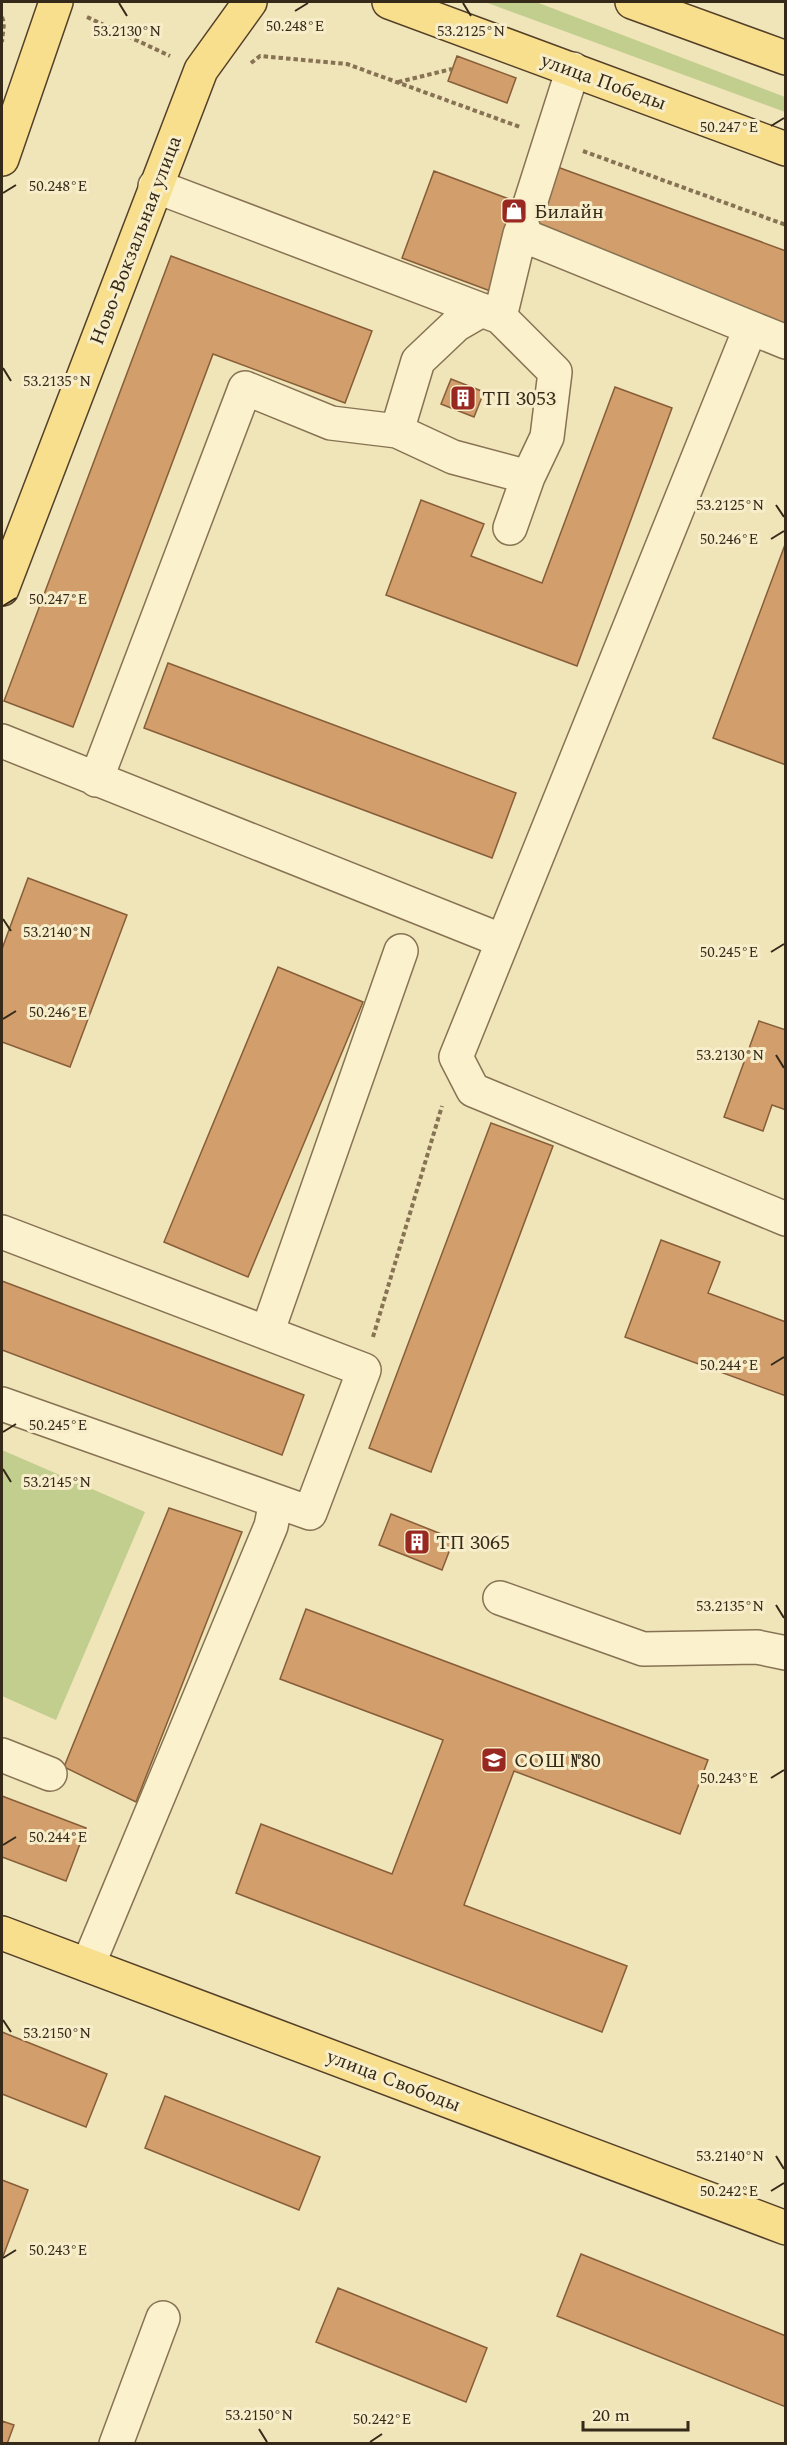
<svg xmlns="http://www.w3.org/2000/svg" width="787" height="2445" viewBox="0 0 787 2445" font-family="Spectral,serif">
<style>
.green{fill:#c1ce8d}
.building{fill:#d19e6c;stroke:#875e38;stroke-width:1.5}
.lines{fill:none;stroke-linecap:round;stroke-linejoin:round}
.minor-casing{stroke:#877353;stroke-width:36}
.major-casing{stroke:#544028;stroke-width:36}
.path{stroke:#877353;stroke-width:4;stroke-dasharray:4.5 3;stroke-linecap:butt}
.minor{stroke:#fbf1cc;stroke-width:33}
.major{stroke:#f8df8d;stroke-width:33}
.ticks{fill:none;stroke:#352919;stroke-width:2}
.labels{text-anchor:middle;stroke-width:6;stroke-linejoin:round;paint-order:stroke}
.street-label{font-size:20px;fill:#352919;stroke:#f7edc9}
.poi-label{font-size:20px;fill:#352919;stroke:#f7edc9;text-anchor:start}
.ticks-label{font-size:15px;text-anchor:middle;fill:#352919;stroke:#f7edc9;stroke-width:6;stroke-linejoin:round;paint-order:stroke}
</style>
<rect width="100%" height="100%" fill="#f0e4b9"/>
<path class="green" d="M485,2H536L785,97V112Z
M2,1450L145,1512L56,1720L2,1696Z"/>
<path class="building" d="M457,56L516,78L507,103L448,81Z
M552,165L786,251V324L518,225Z
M434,171L525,205L493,292L402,258Z
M171,256L372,331L345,403L213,354L73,727L4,701Z
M451,379L484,392L474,417L441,404Z
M615,387L672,408L577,666L386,595L421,500L484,524L471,556L542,583Z
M786,542V765L713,738Z
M168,663L516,793L492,858L144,728Z
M28,878L127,915L70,1067L2,1042V949Z
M278,967L363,1002L248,1277L164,1242Z
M759,1021L786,1030V1110L772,1105L763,1131L724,1117Z
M491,1123L553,1146L431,1472L369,1448Z
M661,1240L720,1262L708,1293L786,1322V1396L625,1337Z
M2,1281L304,1395L282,1455L2,1350Z
M169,1508L242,1532L136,1802L64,1767Z
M391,1514L454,1539L442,1570L379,1545Z
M306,1609L708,1760L680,1834L514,1771L464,1905L627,1966L602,2032L236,1893L261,1824L392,1874L443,1740L280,1679Z
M2,1796L86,1828L66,1881L2,1857Z
M2,2032L107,2074L86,2127L2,2094Z
M165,2096L320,2157L299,2210L145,2148Z
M2,2180L28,2190L2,2259Z
M581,2254L786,2336V2407L557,2316Z
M338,2288L487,2348L466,2402L316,2342Z
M2,2421L14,2425L7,2444H2Z"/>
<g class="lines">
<defs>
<path id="minor" d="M155,186L500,317L520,234
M529,207L573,69
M523,227L520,234L786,342
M482,310L456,325L418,361L397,431L453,457L528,477L547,437L555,372L500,317
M750,329L456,1057L473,1090L786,1219
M510,528L528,477
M2,741L503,941
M96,780L245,388L331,423L397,431
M2,1232L364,1370L310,1513L276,1501
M267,1333L401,951
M2,1404L276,1501L271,1526L88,1965
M500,1598L643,1649L757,1647L786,1653
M2,1755L50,1774
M116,2444L163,2318"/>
<path id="major" d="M389,2L786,149
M632,2L786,58
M2,159L56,2
M2,589L201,70L250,2
M2,1933L786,2228"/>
</defs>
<use href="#minor" class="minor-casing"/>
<use href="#major" class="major-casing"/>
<path class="path" d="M2,17L4,23L2,42
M87,17L170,56
M251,63L260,56L347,64L520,127
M398,82L452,69
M583,151L786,225
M373,1337L442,1106"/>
<use href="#minor" class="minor"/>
<use href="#major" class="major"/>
</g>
<path class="ticks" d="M119,3L127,16M463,3L471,16M295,11L308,3M771,126L784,118M3,193L16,185M3,368L11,381M776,505L784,517M771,539L784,531M3,606L16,598M3,919L11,931M771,952L784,944M3,1019L16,1011M776,1055L784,1068M771,1365L784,1357M3,1432L16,1424M3,1469L11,1482M776,1605L784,1618M771,1778L784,1770M3,1845L16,1837M3,2020L11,2032M776,2156L784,2169M771,2191L784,2183M3,2258L16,2250M259,2429L267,2442M370,2442L382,2434"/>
<defs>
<symbol id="shop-square" viewBox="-11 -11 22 22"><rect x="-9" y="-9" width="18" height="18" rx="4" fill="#992920" stroke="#f7edc9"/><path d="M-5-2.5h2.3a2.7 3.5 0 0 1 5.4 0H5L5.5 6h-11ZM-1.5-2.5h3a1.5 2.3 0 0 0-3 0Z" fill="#fff"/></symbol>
<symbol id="building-square" viewBox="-11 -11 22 22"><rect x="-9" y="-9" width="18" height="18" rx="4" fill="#992920" stroke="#f7edc9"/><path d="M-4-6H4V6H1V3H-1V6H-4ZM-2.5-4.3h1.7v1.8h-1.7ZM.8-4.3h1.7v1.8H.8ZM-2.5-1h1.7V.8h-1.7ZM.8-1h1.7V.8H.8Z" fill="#fff"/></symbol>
<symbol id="school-square" viewBox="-11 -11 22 22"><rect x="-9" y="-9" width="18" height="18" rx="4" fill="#992920" stroke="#f7edc9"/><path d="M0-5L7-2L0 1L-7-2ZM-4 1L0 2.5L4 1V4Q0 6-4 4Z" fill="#fff"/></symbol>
</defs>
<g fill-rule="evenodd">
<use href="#shop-square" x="499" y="196" width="30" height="30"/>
<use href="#building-square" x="448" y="383" width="30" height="30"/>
<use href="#building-square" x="402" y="1527" width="30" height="30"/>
<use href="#school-square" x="479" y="1745" width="30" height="30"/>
</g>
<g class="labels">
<g class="street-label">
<text transform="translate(604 81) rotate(20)" y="7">улица Победы</text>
<text transform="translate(135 240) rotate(-69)" y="7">Ново-Вокзальная улица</text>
<text transform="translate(394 2080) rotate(21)" y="7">улица Свободы</text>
</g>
<g class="poi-label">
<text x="534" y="218">Билайн</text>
<text x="482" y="405">ТП 3053</text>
<text x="436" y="1549">ТП 3065</text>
<text x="514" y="1767">СОШ №80</text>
</g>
</g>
<g class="ticks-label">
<text x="295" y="31">50.248°E</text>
<text x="471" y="36">53.2125°N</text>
<text x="127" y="36">53.2130°N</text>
<text x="729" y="132">50.247°E</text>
<text x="58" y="191">50.248°E</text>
<text x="57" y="386">53.2135°N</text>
<text x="730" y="510">53.2125°N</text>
<text x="729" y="544">50.246°E</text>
<text x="58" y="604">50.247°E</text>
<text x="57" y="937">53.2140°N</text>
<text x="729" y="957">50.245°E</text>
<text x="58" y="1017">50.246°E</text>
<text x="730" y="1060">53.2130°N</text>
<text x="729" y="1370">50.244°E</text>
<text x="58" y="1430">50.245°E</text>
<text x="57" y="1487">53.2145°N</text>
<text x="730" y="1611">53.2135°N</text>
<text x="729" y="1783">50.243°E</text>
<text x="58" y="1842">50.244°E</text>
<text x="57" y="2038">53.2150°N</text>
<text x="730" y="2161">53.2140°N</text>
<text x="729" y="2196">50.242°E</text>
<text x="58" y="2255">50.243°E</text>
<text x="259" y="2420">53.2150°N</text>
<text x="382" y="2424">50.242°E</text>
</g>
<rect width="787" height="2445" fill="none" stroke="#352919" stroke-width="6"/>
<path d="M583 2421v9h105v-9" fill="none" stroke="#352919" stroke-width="3"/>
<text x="592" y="2421" font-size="18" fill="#352919" stroke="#f7edc9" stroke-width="4.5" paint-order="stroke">20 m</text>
</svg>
